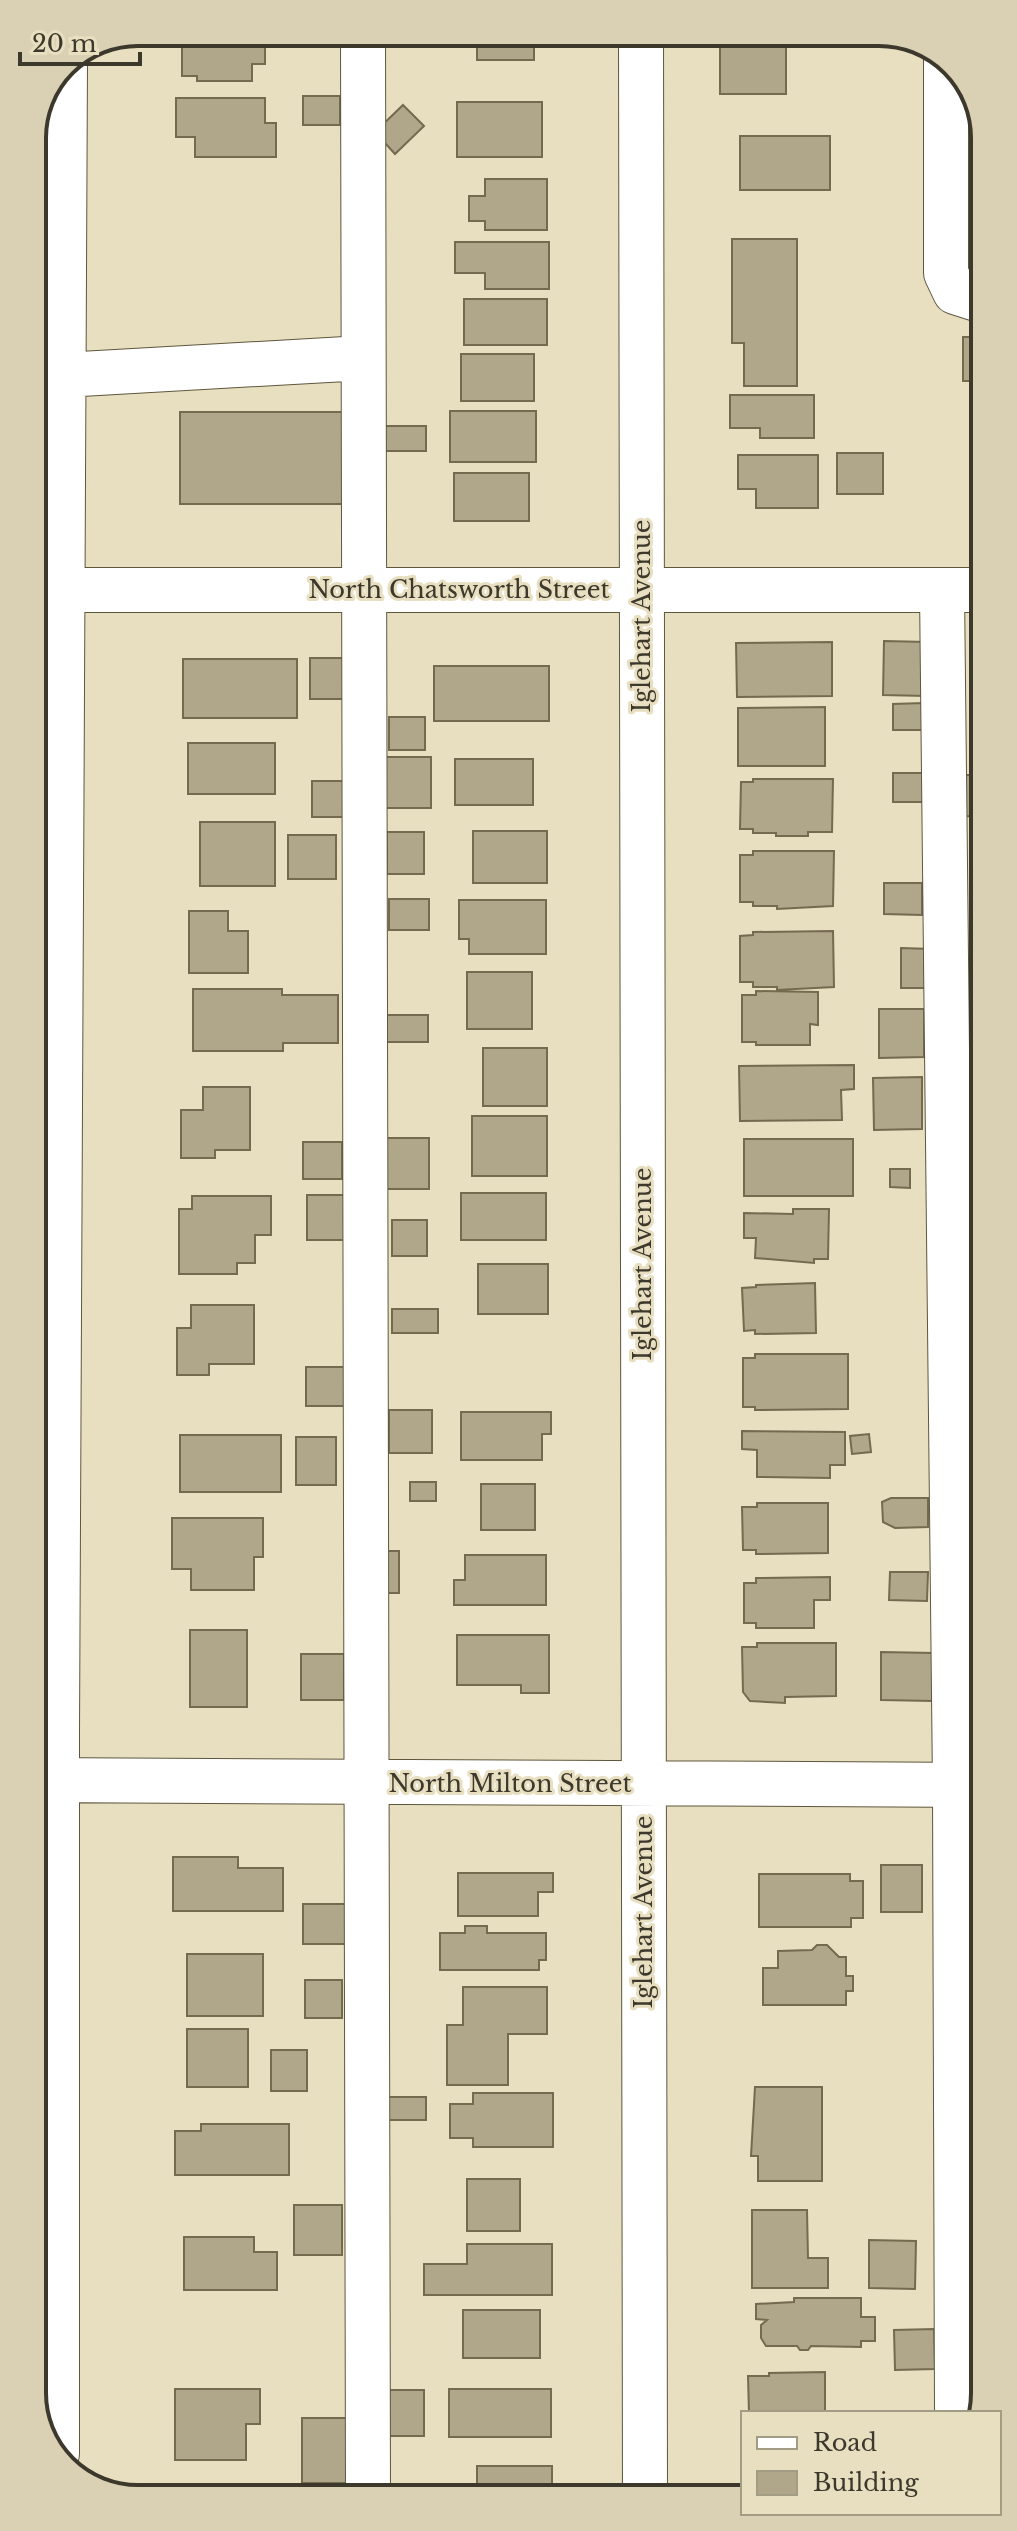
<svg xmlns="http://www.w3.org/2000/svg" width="1017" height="2531" viewBox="0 0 1017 2531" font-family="'Libre Baskerville',serif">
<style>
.building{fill:#b0a68a;stroke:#736a4f;stroke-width:2}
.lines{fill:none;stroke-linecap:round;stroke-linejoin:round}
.minor-casing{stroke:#5f573d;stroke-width:46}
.minor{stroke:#fff;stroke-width:44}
.labels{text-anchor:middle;stroke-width:6;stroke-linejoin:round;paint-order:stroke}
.street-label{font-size:24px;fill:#3c382c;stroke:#e8dec0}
.rim{fill:none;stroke:#3c382c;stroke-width:4}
</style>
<rect width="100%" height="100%" fill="#e8dec0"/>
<path class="building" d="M182,32H265V64H252V81H197V76H182Z
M477,32H547V43H534V60H477Z
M720,38H786V94H720Z
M303,96H340V125H303Z
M176,98H265V123H276V157H195V137H176Z
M457,102H542V157H457Z
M403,105L424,126L395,154L375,132Z
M740,136H830V190H740Z
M485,179H547V230H485V221H469V196H485Z
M732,239H797V386H744V343H732Z
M455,242H549V289H485V273H455Z
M464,299H547V345H464Z
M963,337H980V381H963Z
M461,354H534V401H461Z
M730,395H814V438H760V428H730Z
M450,411H536V462H450Z
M180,412H344V504H180Z
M383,426H426V451H383Z
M837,453H883V494H837Z
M738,455H818V508H756V489H738Z
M454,473H529V521H454Z
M884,641L927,642L926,696L883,695Z
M832,642V696L737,697L736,643Z
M310,658H346V699H310Z
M183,659H297V718H183Z
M434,666H549V721H434Z
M981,701V745H971V702Z
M924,703V730H893V704Z
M825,707V766H738V708Z
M389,717H425V750H389Z
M188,743H275V794H188Z
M384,757H431V808H384Z
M455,759H533V805H455Z
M893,773H929V802H893Z
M966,775H981V817L965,816Z
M753,779H833L832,832H808V836H776V833H753V829H740L741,782H753Z
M312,781H344V817H312Z
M200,822H275V886H200Z
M473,831H547V883H473Z
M387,832H424V874H387Z
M288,835H336V879H288Z
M753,851H834L833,906L777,909V906H753V902H740V855H753Z
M884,883H922V915L884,914Z
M389,899H429V930H389Z
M459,900H546V954H469V939H459Z
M189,911H228V931H248V973H189Z
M833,931L834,987L777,990V987H753V982H740V936L753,935V932Z
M901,948L931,949L930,988H901Z
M467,972H532V1029H467Z
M193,989H282V995H338V1043H283V1051H193Z
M756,991L818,992V1025L810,1024V1045H756V1042H742V995H756Z
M879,1009H924V1057L879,1058Z
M387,1015H428V1042H387Z
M972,1021H982V1062H972Z
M483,1048H547V1106H483Z
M854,1065V1089L841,1090L842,1120L740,1121L739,1066Z
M922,1077V1129L874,1130L873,1078Z
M203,1087H250V1150H215V1158H181V1110H203Z
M973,1109H982V1135H973Z
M472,1116H547V1176H472Z
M385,1138H429V1189H385Z
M744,1139H853V1196H744Z
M303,1142H342V1179H303Z
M975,1159H982V1206H976Z
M890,1169H910V1188L890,1187Z
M461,1193H546V1240H461Z
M307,1195H350V1240H307Z
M192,1196H271V1235H255V1263H237V1274H179V1209H192Z
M793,1209H829L828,1259H814V1263L755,1258L756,1238H744V1213L793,1214Z
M392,1220H427V1256H392Z
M478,1264H548V1314H478Z
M815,1283L816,1333L755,1334V1330L744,1331L742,1288L756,1287V1285Z
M978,1293H982V1342H978Z
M191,1305H254V1364H209V1375H177V1328H191Z
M392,1309H438V1333H392Z
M755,1354H848V1409L755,1410V1407H743V1358H755Z
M306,1367H346V1406H306Z
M389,1410H432V1453H389Z
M461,1412H551V1434H542V1460H461Z
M742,1431L845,1432V1465H830V1478L757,1477V1450L742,1449Z
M869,1434L871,1452L852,1454L850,1436Z
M180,1435H281V1492H180Z
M296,1437H336V1485H296Z
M410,1482H436V1501H410Z
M481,1484H535V1530H481Z
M891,1498H928V1527L895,1528L883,1522L882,1502Z
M757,1503H828V1553L756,1554V1550H743L742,1507H757Z
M979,1503H983V1550L979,1549Z
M172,1518H263V1557H254V1590H191V1569H172Z
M375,1551H399V1593H375Z
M465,1555H546V1605H454V1580H465Z
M890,1572H928L927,1601L889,1600Z
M830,1577V1600H814V1628H756V1623H744V1583H756V1578Z
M190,1630H247V1707H190Z
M457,1635H549V1693H521V1685H457Z
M757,1643H836V1696L785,1697V1703L750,1701L743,1692L742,1647H757Z
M976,1644H983V1686H975Z
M881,1652L934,1653L933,1701L881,1700Z
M301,1654H344V1700H301Z
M173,1857H238V1868H283V1911H173Z
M881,1865H922V1912H881Z
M458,1873H553V1892H538V1916H458Z
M759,1874H850V1881H863V1918H851V1927H759Z
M971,1889H984V1915H971Z
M303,1904H345V1944H303Z
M465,1926H487V1933H546V1960H539V1970H440V1933H465Z
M969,1931H984V2003H969Z
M817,1945H827L839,1957H846V1976H853V1991H846V2005H763V1968H778V1951L812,1950Z
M187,1954H263V2016H187Z
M305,1980H342V2018H305Z
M463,1987H547V2034H508V2085H447V2025H463Z
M965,2011H984V2053H965Z
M187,2029H248V2087H187Z
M271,2050H307V2091H271Z
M755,2087H822V2181H758V2156H751Z
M473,2093H553V2147H473V2138H450V2104H473Z
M389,2097H426V2120H389Z
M976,2104H984V2149H976Z
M201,2124H289V2175H175V2131H201Z
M972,2154H984V2187H972Z
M467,2179H520V2231H467Z
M294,2205H342V2255H294Z
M752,2210H807L808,2258H828V2288H752Z
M184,2237H254V2252H277V2290H184Z
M869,2240L916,2241L915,2289L869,2288Z
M467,2244H552V2295H424V2264H467Z
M794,2298H861V2317H875V2341H861V2347L811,2346L808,2350H800L797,2346H766L761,2338V2325L767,2320L756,2319V2304L794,2302Z
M981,2302H985V2351H981Z
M463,2310H540V2358H463Z
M934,2329L935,2369L895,2370L894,2330Z
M825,2372V2413H749L748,2376H769V2373Z
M175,2389H260V2424H246V2460H175Z
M449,2389H551V2437H449Z
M384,2390H424V2436H384Z
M302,2418H350V2483H302Z
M477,2466H552V2496H477Z"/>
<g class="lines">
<defs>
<path id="minor" d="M363,32L368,2497
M641,32L645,2495
M946,58V273L955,292L980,300
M63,375L363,358
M33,590H981
M942,590L955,1785L957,2413
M36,1780L984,1785
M57,2454V1730L65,62"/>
</defs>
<use href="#minor" class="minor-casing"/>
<use href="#minor" class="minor"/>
</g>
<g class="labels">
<g class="street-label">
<text x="459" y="598">North Chatsworth Street</text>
<text transform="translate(642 616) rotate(-90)" y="8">Iglehart Avenue</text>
<text transform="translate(643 1264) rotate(-90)" y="8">Iglehart Avenue</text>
<text x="510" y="1792">North Milton Street</text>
<text transform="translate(644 1912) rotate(-90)" y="8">Iglehart Avenue</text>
</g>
</g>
<path d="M0 0H1017V2531H0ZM138 46H879A92 92 0 0 1 971 138V2393A92 92 0 0 1 879 2485H138A92 92 0 0 1 46 2393V138A92 92 0 0 1 138 46Z" fill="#dad1b4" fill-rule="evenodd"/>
<path class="rim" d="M138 46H879A92 92 0 0 1 971 138V2393A92 92 0 0 1 879 2485H138A92 92 0 0 1 46 2393V138A92 92 0 0 1 138 46Z"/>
<rect x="741" y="2411" width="260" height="104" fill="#e8dec0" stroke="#a39c85" stroke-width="2"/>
<rect x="757" y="2437" width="40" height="12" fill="#ffffff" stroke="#a39c85" stroke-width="2"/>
<text x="813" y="2451" font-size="24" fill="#3c382c">Road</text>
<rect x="757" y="2471" width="40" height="24" fill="#b0a68a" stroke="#a39c85" stroke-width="2"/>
<text x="813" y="2491" font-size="24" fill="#3c382c">Building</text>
<path d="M20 52v12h120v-12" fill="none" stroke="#3c382c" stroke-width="4"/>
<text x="32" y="52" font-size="24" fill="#3c382c" stroke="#e8dec0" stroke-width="6" paint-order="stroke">20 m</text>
</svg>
